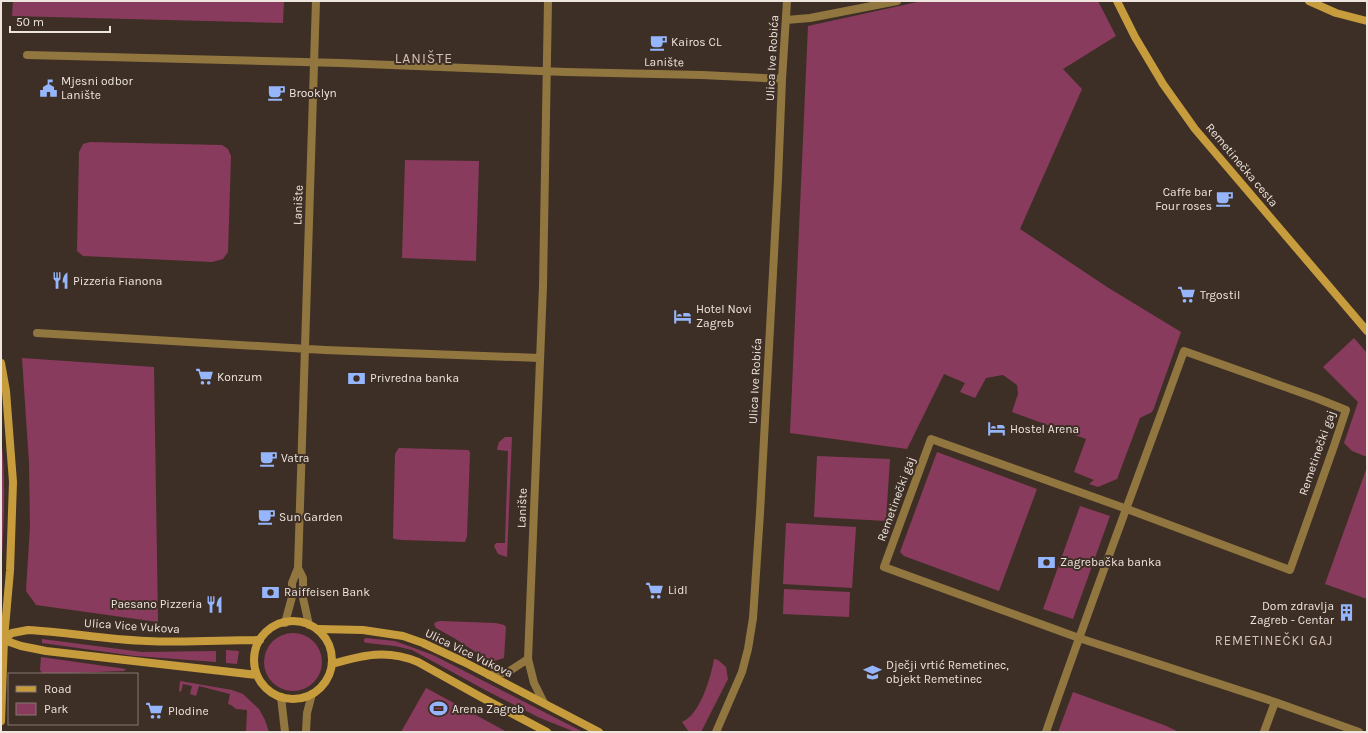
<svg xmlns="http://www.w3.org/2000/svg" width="1368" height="733" viewBox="0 0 1368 733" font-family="Karla,sans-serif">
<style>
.green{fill:#893b5d}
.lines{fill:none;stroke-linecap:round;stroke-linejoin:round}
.street{stroke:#91773f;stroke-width:8}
.secondary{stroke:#c69c3c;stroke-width:8}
.labels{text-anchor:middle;stroke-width:4;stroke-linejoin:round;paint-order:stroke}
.poi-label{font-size:12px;fill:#eee5de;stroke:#3e2f26;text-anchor:start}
.street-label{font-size:12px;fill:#eee5de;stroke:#3e2f26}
.neighbourhood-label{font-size:13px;letter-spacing:1px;fill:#d3c0b4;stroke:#3e2f26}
.quarter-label{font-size:14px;letter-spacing:1px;fill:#d3c0b4;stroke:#3e2f26}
</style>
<rect width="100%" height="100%" fill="#3e2f26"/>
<path class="green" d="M13,1H284L283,23L12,16Z
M922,1H1098L1116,36L1063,69L1082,89L1020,229L1107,287L1181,332L1154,408L1152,412L1140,418L1117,479L1098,487L1089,484L1094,480L1074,472L1086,439L1012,412L1018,394L1017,385L1003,375L986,378L975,398L960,392L965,383L944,374L907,449L790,433L808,26Z
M90,142L222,145L228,149L231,156L228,252L223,259L212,262L83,256L77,251L79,152L83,144Z
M405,160L479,161L476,261L402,258Z
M1354,338L1367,353V457L1352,451L1344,443L1358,402L1323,367Z
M22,358L154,367L158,622L36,605L26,591L30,527L29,463Z
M1,437C7,484 3,531 1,578Z
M505,437H512L507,557L498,554L494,546L496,543H505L508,451L498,450L497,449L499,442Z
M399,448L468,450L470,452L467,536L465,542L402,540L394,539L393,538L395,454L398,449Z
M937,452L1037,489L999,591L904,556L900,552Z
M817,456L890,459L886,521L814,517Z
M1367,467V599L1325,584Z
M1080,506L1110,516L1073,619L1043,609Z
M786,523L856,527L852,588L783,584Z
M784,589L850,592L849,617L783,614Z
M440,621L496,623L504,625L506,627L504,658L494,661L485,658L454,638L436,628L434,624L436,622Z
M264 662a29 29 0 1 1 58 0a29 29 0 1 1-58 0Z
M366,638L395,641L433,655L583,732H575L540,718L487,691L412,650L395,646L367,643L364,642V639Z
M42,639L142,652L216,651V662L135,656L42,643Z
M226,650L239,651L237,664L226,663Z
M41,657L48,658L126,669L124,671L43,674L40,670Z
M714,659L718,660L726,667L728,679L701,732H689L682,722C700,715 711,677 714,659Z
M180,681L232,690L243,694L259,709L265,720L269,732H246L247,710L236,709L231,705L228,704L230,694L199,686L196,696L190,694L192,686L183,684L181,692L179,691Z
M426,688L428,689L507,732H401Z
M1073,692L1164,725L1179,732H1058Z"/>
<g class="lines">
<path class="street" d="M786,20L810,18L897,1
M27,55L341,63L566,72L702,75L782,79
M37,333L325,350L540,358
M298,568L303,578V598L309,625
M285,623L292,597V583L298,568L316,1
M489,675L508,672L528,659
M281,697L285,732
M544,703L534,683L528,659L543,286L548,1
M306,732L307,713L312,694
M716,732L742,672L748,649L753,618L760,513L778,180L782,79L787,1
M1046,732C1090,604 1138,478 1184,351L1316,398L1346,410L1334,446L1290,570L1127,509L931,439L884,567L1079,638L1275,702L1359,732
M1264,732L1275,702"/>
<path class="secondary" d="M1117,1L1135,37L1163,84L1195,129L1367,331
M1309,1L1336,13L1367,21
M1,363L6,391L13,482L10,571L4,639L1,721
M254 660a39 39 0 1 1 78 0a39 39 0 1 1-78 0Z
M318,629L363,630L403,636L423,643L464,662L599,732
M1,639L21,646L46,651L257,675
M4,639L12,633L28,630C68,632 107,640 147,641C185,643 223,640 260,640
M332,664C363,655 387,649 418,662L479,696L547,732"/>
</g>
<defs>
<symbol id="cafe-bare" viewBox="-9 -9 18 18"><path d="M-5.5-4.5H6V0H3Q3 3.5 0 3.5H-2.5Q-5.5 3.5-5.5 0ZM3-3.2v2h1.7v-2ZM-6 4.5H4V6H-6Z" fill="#95b6fd" stroke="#3e2f26" stroke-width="2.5" paint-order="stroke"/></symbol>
<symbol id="civic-bare" viewBox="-9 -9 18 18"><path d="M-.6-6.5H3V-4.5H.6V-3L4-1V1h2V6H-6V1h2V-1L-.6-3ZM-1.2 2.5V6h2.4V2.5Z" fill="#95b6fd" stroke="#3e2f26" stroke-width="2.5" paint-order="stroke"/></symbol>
<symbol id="restaurant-bare" viewBox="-9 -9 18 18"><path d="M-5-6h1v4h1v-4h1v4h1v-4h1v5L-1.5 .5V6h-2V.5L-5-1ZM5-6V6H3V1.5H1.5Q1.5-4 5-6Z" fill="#95b6fd" stroke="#3e2f26" stroke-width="2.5" paint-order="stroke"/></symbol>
<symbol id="supermarket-bare" viewBox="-9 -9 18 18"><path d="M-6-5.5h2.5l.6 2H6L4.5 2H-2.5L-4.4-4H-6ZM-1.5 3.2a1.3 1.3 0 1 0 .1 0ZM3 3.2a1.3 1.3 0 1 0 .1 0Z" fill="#95b6fd" stroke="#3e2f26" stroke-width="2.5" paint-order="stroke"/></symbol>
<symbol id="hotel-bare" viewBox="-9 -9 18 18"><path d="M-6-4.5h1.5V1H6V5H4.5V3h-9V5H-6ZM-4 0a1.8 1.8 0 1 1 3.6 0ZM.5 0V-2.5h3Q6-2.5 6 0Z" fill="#95b6fd" stroke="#3e2f26" stroke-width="2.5" paint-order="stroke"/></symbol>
<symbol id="bank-bare" viewBox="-9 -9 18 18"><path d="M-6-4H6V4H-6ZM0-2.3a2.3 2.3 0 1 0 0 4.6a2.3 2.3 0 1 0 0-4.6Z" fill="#95b6fd" stroke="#3e2f26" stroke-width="2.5" paint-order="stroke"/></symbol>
<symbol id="building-bare" viewBox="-9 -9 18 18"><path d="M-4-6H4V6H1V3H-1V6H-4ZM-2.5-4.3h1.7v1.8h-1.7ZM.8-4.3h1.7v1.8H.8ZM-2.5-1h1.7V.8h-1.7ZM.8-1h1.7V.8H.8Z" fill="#95b6fd" stroke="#3e2f26" stroke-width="2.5" paint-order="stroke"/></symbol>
<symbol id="school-bare" viewBox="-9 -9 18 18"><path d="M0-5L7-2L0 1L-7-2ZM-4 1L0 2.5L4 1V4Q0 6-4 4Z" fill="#95b6fd" stroke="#3e2f26" stroke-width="2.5" paint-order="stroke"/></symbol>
<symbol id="stadium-bare" viewBox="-9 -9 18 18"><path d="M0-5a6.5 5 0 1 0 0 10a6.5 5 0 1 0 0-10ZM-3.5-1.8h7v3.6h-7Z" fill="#95b6fd" stroke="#3e2f26" stroke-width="2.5" paint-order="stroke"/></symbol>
</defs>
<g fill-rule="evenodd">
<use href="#cafe-bare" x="646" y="30" width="25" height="25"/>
<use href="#civic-bare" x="36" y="76" width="25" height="25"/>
<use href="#cafe-bare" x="264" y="80" width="25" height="25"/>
<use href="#cafe-bare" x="1212" y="186" width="25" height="25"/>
<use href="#restaurant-bare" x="48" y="268" width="25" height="25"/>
<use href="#supermarket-bare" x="1174" y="282" width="25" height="25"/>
<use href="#hotel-bare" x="670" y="304" width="25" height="25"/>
<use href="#supermarket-bare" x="192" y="364" width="25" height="25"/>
<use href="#bank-bare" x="344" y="366" width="25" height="25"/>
<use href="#hotel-bare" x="984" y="416" width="25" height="25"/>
<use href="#cafe-bare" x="256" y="446" width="25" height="25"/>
<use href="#cafe-bare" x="254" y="504" width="25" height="25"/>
<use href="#bank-bare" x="1034" y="550" width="25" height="25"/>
<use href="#supermarket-bare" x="642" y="578" width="25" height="25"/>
<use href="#bank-bare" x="258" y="580" width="25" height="25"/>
<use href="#restaurant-bare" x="202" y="592" width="25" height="25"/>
<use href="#building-bare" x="1334" y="600" width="25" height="25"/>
<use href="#school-bare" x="860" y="660" width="25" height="25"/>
<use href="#stadium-bare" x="426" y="696" width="25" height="25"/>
<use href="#supermarket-bare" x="142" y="698" width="25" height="25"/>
</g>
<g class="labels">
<g class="poi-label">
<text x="671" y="46">Kairos CL</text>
<text x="61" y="85">Mjesni odbor<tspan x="61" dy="14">Lanište</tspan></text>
<text x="289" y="97">Brooklyn</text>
<text x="1212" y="196" text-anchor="end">Caffe bar<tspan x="1212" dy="14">Four roses</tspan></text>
<text x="73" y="285">Pizzeria Fianona</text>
<text x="1200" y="299">Trgostil</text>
<text x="696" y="313">Hotel Novi<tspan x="696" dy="14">Zagreb</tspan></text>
<text x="217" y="381">Konzum</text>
<text x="370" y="382">Privredna banka</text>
<text x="1010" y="433">Hostel Arena</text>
<text x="281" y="462">Vatra</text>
<text x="279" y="521">Sun Garden</text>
<text x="1060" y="566">Zagrebačka banka</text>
<text x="668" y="594">Lidl</text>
<text x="284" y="596">Raiffeisen Bank</text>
<text x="202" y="608" text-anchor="end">Paesano Pizzeria</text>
<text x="1334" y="610" text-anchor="end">Dom zdravlja<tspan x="1334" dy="14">Zagreb - Centar</tspan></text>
<text x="886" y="669">Dječji vrtić Remetinec,<tspan x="886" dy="14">objekt Remetinec</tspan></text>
<text x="452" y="713">Arena Zagreb</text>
<text x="168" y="715">Plodine</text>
</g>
<g class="street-label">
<text transform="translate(772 58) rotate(-87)" y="4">Ulica Ive Robića</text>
<text transform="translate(664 62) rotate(1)" y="4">Lanište</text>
<text transform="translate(1242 165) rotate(50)" y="4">Remetinečka cesta</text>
<text transform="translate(298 205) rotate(-88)" y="4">Lanište</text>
<text transform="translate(755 381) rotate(-87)" y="4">Ulica Ive Robića</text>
<text transform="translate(1317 453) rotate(-71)" y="4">Remetinečki gaj</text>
<text transform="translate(896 499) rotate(-70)" y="4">Remetinečki gaj</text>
<text transform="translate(522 508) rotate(-88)" y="4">Lanište</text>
<text transform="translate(132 626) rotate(4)" y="4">Ulica Vice Vukova</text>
<text transform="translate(469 653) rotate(26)" y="4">Ulica Vice Vukova</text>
</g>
<g class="neighbourhood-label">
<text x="1274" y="645">REMETINEČKI GAJ</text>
</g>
<g class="quarter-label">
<text x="424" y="63">LANIŠTE</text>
</g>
</g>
<rect width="1368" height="733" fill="none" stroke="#eee5de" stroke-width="4"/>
<rect x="8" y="673" width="130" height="52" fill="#3e2f26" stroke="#847870"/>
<rect x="16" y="686" width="20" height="6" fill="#c69c3c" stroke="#847870"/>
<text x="44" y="693" font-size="12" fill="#eee5de">Road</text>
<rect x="16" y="703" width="20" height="12" fill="#893b5d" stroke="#847870"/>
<text x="44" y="713" font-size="12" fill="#eee5de">Park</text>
<path d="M10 26v6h100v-6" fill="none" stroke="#eee5de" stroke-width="2"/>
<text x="16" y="26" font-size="12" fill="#eee5de" stroke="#3e2f26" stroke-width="3" paint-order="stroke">50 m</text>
</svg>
